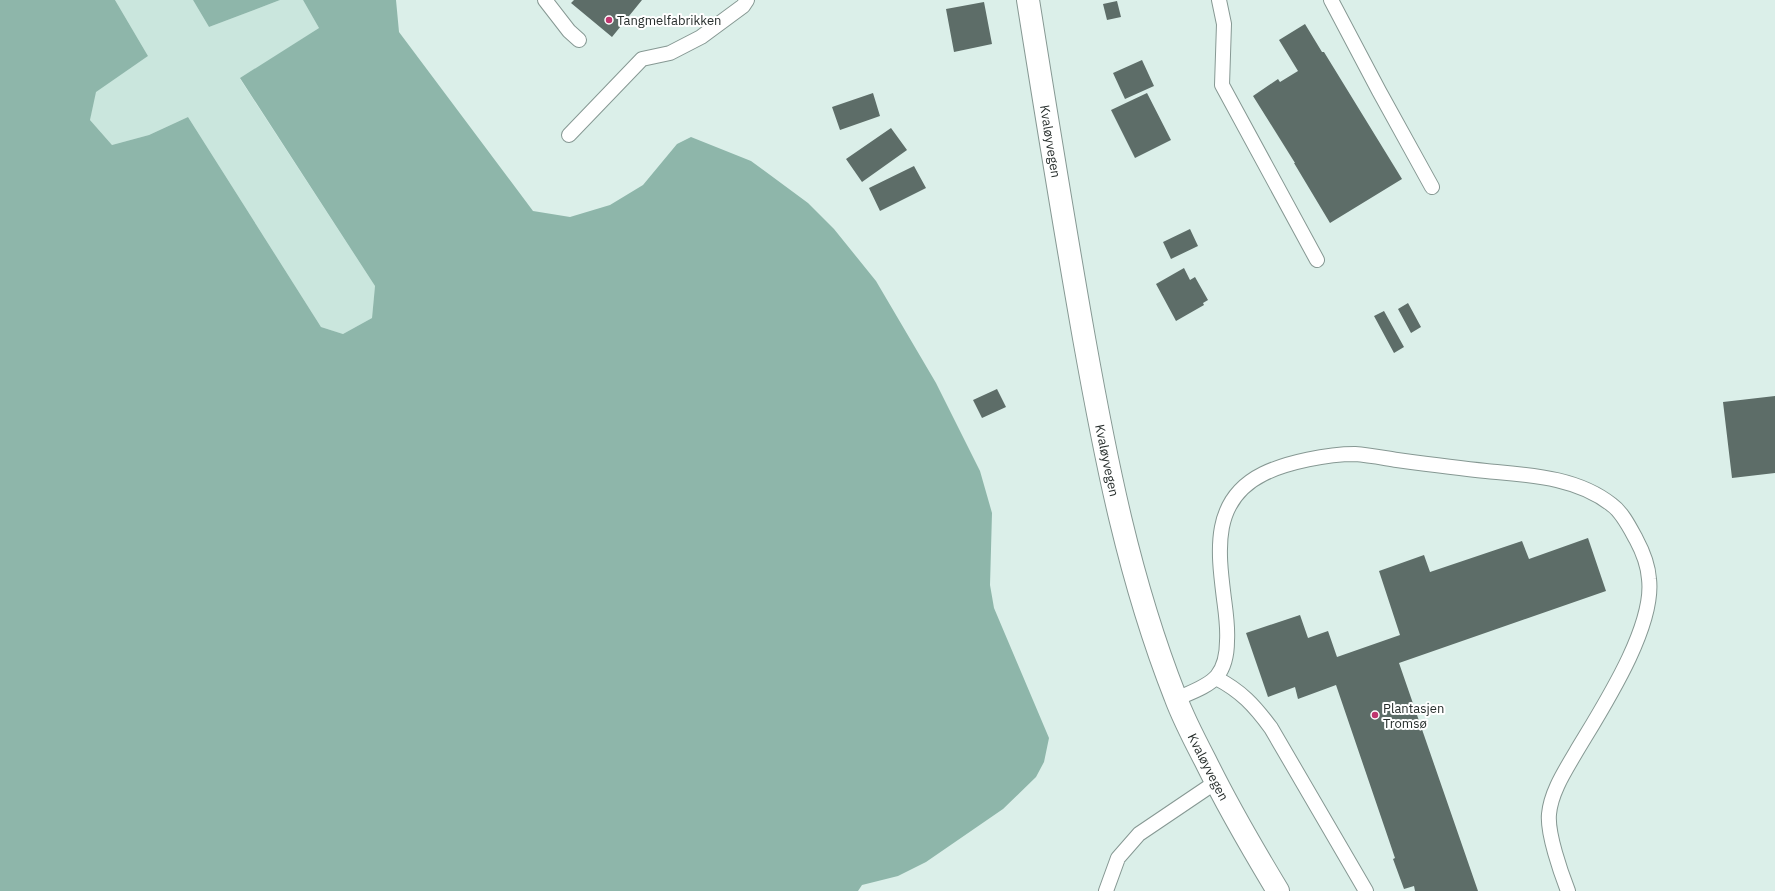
<svg xmlns="http://www.w3.org/2000/svg" width="1775" height="891" viewBox="0 0 1775 891" font-family="'IBM Plex Sans',sans-serif">
<style>
.built{fill:#cae6dd}
.water{fill:#8eb6aa}
.building{fill:#5d6d68}
.lines{fill:none;stroke-linecap:round;stroke-linejoin:round}
.lane-casing{stroke:#869893;stroke-width:16}
.secondary-casing{stroke:#869893;stroke-width:24}
.lane{stroke:#fff;stroke-width:14}
.secondary{stroke:#fff;stroke-width:22}
.poi-dot{fill:#c0366f;stroke:#fff;stroke-width:1.5}
.labels{text-anchor:middle;stroke-width:4;stroke-linejoin:round;paint-order:stroke}
.poi-label{font-size:13px;fill:#272e2c;stroke:#fff;text-anchor:start}
.street-label{font-size:13px;fill:#272e2c;stroke:#fff}
</style>
<rect width="100%" height="100%" fill="#dbefe9"/>
<path class="built" d="M115,0H193L209,27L280,0H303L319,28L240,79L375,286L372,318L343,334L321,327L188,117L149,135L112,145L90,120L95,92L148,56Z"/>
<path class="water" d="M0,0H115L148,56L96,92L90,120L112,145L149,135L188,117L321,327L343,334L372,318L375,286L240,78L319,28L303,0H396L399,32L533,211L570,217L610,205L643,185L677,144L691,137L751,161L808,203L834,229L876,281L936,383L980,471L992,513L990,585L994,608L1049,738L1044,762L1036,777L1003,809L926,862L898,876L862,885L858,891H0Z
M193,0H280L209,27Z"/>
<path class="building" d="M574,0H642L612,37L571,3Z
M1117,1L1121,17L1107,20L1103,4Z
M984,2L992,44L954,52L946,9Z
M1305,24L1322,52H1324L1402,179L1330,223L1294,163H1295L1253,96L1278,79L1280,82L1298,71L1279,40Z
M1142,60L1154,86L1125,99L1113,73Z
M873,93L880,116L840,130L832,107Z
M1147,93L1171,140L1135,158L1111,110Z
M891,128L907,150L862,182L846,159Z
M914,166L926,188L880,211L869,188Z
M1190,229L1198,246L1171,259L1163,242Z
M1184,268L1190,280L1195,277L1208,300L1203,303L1204,305L1176,321L1156,284Z
M1408,303L1421,327L1411,333L1398,309Z
M1384,311L1404,347L1394,353L1374,316Z
M997,389L1006,407L982,418L973,400Z
M1775,396V473L1732,478L1723,402Z
M1588,538L1606,591L1399,663L1478,891H1415L1414,886L1404,889L1393,859L1395,858L1336,685L1298,699L1295,687L1268,697L1246,633L1300,615L1308,638L1328,631L1337,657L1400,635L1379,571L1424,555L1430,572L1522,541L1529,559Z"/>
<g class="lines">
<defs>
<path id="lane" d="M545,0L569,31L579,40
M1219,0L1224,24L1222,85L1317,260
M1331,0L1379,91L1432,187
M569,135L642,59L670,53L701,37L743,6L747,0
M1216,678C1241,691 1254,705 1271,728L1366,891
M1176,699C1189,693 1208,687 1217,676C1225,666 1227,654 1227,641C1228,627 1226,614 1224,599C1218,551 1211,500 1263,474C1287,462 1328,454 1355,454C1369,455 1384,458 1397,460C1427,464 1457,468 1486,471C1529,475 1577,477 1612,505C1622,512 1630,528 1636,539C1643,552 1648,564 1649,579C1655,628 1601,710 1576,752C1565,771 1551,792 1549,814C1547,833 1561,873 1568,891
M1106,891L1118,858L1139,834L1216,782"/>
<g id="secondary">
<path id="s1" d="M1028,0C1046,113 1064,225 1084,338C1106,461 1129,579 1175,696C1183,718 1194,739 1205,760C1227,805 1252,848 1278,891"/>
</g>
</defs>
<use href="#lane" class="lane-casing"/>
<use href="#secondary" class="secondary-casing"/>
<use href="#lane" class="lane"/>
<use href="#secondary" class="secondary"/>
</g>
<g class="poi-dot">
<circle cx="609" cy="20" r="4"/>
<circle cx="1375" cy="715" r="4"/>
</g>
<g class="labels">
<g class="poi-label">
<text x="617" y="25">Tangmelfabrikken</text>
<text x="1383" y="713">Plantasjen<tspan x="1383" dy="15">Tromsø</tspan></text>
</g>
<g class="street-label">
<text dy="5" stroke="none"><textPath href="#s1" startOffset="143">Kvaløyvegen</textPath></text>
<text dy="5" stroke="none"><textPath href="#s1" startOffset="467">Kvaløyvegen</textPath></text>
<text dy="5" stroke="none"><textPath href="#s1" startOffset="791">Kvaløyvegen</textPath></text>
</g>
</g>
</svg>
